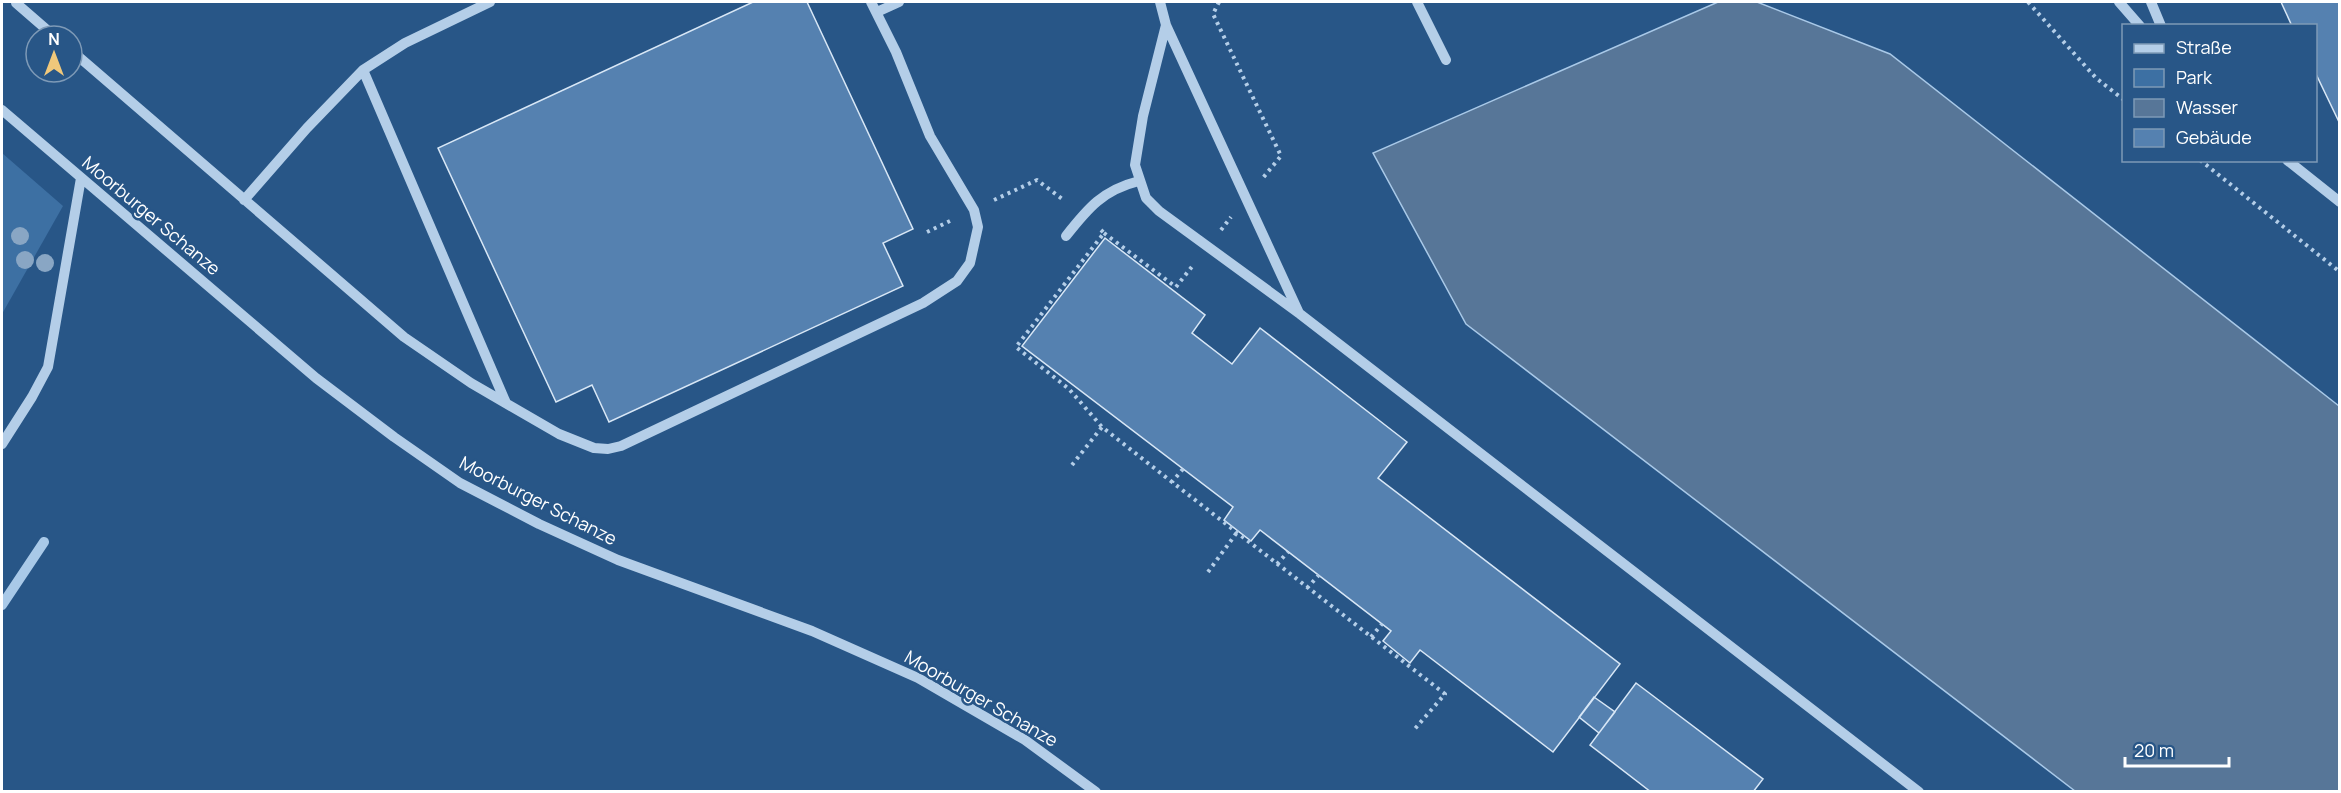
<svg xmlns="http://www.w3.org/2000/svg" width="2341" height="793" viewBox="0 0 2341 793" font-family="Manrope,sans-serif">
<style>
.green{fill:#3d70a3}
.water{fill:#577698;stroke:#a9c9e8;stroke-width:1.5}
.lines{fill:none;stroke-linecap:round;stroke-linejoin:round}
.stream{stroke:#a9c9e8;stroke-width:10}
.building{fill:#5581b0;stroke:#d8e7f6;stroke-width:1.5}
.path{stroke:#b4cee8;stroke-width:4;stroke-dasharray:3 4.5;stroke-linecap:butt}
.minor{stroke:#b4cee8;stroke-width:10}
.tree{fill:#89a6c4}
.labels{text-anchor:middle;stroke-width:5;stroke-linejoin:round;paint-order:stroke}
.street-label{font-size:18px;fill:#fff;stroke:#285687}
</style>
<rect width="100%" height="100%" fill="#285687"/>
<path class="green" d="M2,153L63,206L2,314Z"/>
<path class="water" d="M1718,2H1757L1890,54L2339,406V791H2075L1466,324L1373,153Z"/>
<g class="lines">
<path class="stream" d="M2,605L44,542"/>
</g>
<path class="building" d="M753,2H807L913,229L883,243L903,286L609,422L592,385L556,402L438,148Z
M2281,2H2340V124L2316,74V26H2292Z
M1105,238L1205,315L1192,333L1232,364L1260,328L1407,442L1378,478L1620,664L1553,752L1420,650L1410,663L1383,641L1391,631L1260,530L1251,541L1224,520L1233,507L1022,346Z
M1636,683L1763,779L1753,792H1651L1590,745Z
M1594,697L1615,712L1599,733L1579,717Z"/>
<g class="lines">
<path class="path" d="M1219,2L1213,14L1281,156L1262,179
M2028,2L2096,78L2124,100
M2200,160L2340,272
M994,200L1037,180L1065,201
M1101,230L1104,233L1016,347L1069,389L1102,427
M1221,230L1231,217
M927,232L952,220
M1104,233L1176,287L1194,264
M1072,465L1102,427L1172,482
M1183,469L1172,482L1445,694L1413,731
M1277,564L1288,552
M1208,572L1238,531
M1307,588L1319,575
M1371,637L1382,624"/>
<path class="minor" d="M1160,2L1166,25L1299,313
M1417,2L1446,60
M2119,2L2140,26
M2151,2L2161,26
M16,3L54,36
M877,12L899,2
M1166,25L1143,116L1135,165L1146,198L1159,211L1300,314L1919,792
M72,51L404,337L471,383L559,434L594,448L608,449L621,446L923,303L957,281L970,263L978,227L974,210L930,136L896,52L871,2
M363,70L506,403
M2,110L316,378L394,437L460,483L539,524L618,560L812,631L918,678L1025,740L1096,792
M2287,160L2340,202
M244,200L307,128L363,70L405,43L490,2
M1066,236C1088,208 1103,190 1139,181
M2,444L32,397L48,367L81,178"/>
</g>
<g class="tree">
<circle cx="20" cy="236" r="9"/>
<circle cx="25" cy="260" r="9"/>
<circle cx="45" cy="263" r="9"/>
</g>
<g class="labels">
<g class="street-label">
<text transform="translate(151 216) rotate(40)" y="6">Moorburger Schanze</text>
<text transform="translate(538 501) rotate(27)" y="6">Moorburger Schanze</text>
<text transform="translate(981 699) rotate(30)" y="6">Moorburger Schanze</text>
</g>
</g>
<rect width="2341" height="793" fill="none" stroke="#ffffff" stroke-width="6"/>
<rect x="2122" y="24" width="195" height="138" fill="#285687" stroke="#7e9ab7" stroke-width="1.5"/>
<rect x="2134" y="44" width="30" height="9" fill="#b4cee8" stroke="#7e9ab7" stroke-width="1.5"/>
<text x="2176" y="54" font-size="18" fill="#ffffff">Straße</text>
<rect x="2134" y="69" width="30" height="18" fill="#3d70a3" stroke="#7e9ab7" stroke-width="1.5"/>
<text x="2176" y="84" font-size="18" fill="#ffffff">Park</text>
<rect x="2134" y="99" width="30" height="18" fill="#577698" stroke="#7e9ab7" stroke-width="1.5"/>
<text x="2176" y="114" font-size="18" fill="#ffffff">Wasser</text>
<rect x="2134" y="129" width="30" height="18" fill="#5581b0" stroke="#7e9ab7" stroke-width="1.5"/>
<text x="2176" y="144" font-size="18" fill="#ffffff">Gebäude</text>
<g transform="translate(54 54)"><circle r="28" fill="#285687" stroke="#7e9ab7" stroke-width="1.5"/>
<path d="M0-4.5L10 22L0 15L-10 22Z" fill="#f0c87b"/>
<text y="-9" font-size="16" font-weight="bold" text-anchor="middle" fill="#ffffff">N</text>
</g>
<path d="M2125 757v9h104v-9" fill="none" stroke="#ffffff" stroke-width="3"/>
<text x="2134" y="757" font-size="18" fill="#ffffff" stroke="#285687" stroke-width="4.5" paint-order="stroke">20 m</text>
</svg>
